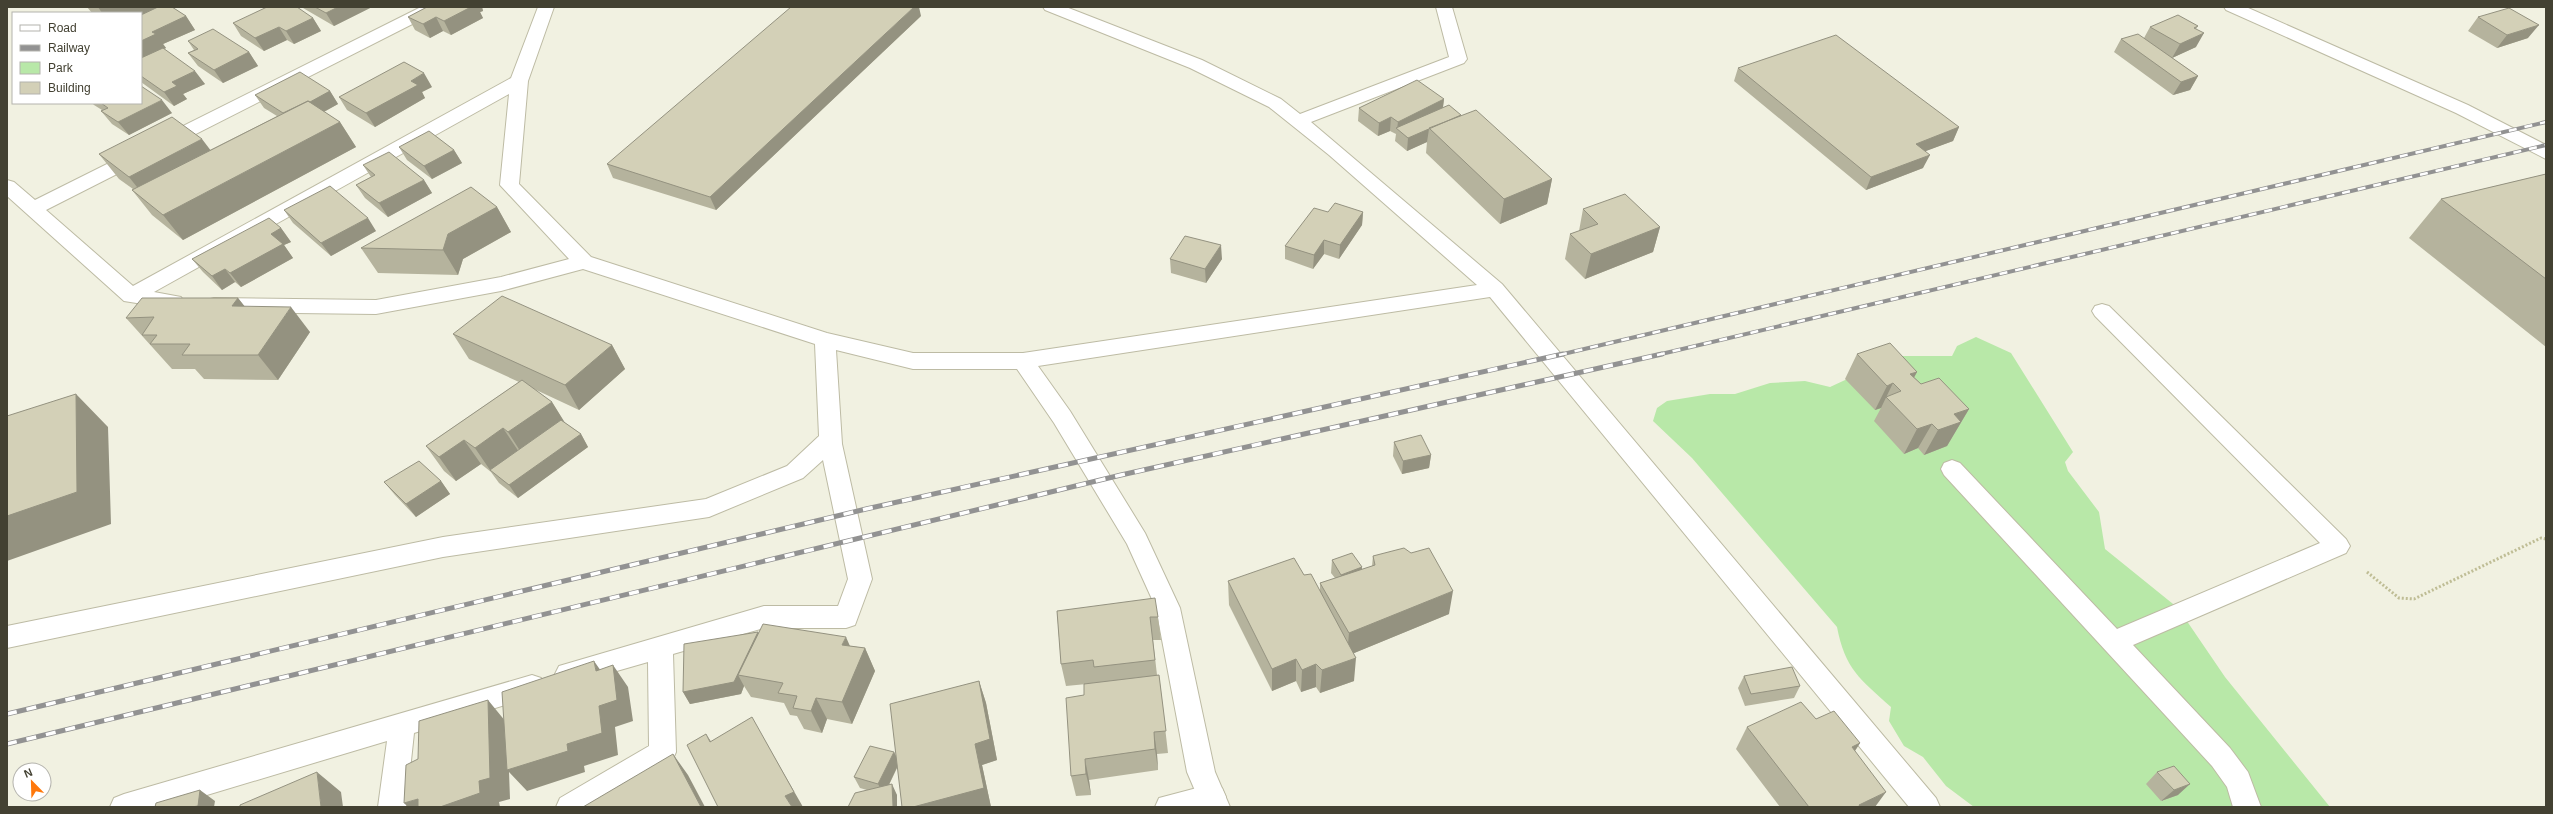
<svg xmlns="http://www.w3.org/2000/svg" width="2553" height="814" viewBox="0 0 2553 814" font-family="Arial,sans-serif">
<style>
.green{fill:#b8e8a8}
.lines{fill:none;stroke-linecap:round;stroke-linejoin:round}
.lane-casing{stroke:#bdbba4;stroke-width:2}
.street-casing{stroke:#bdbba4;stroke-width:2}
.path{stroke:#bfbd95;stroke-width:3;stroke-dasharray:2 2;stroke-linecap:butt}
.lane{fill:#fff;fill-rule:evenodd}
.street{fill:#fff;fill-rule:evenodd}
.rail-far1-casing{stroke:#929292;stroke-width:4}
.rail-casing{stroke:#929292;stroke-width:5}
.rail-far1{stroke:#fff;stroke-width:2.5;stroke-dasharray:8;stroke-linecap:butt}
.rail{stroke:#fff;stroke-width:3.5;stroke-dasharray:10;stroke-linecap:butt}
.wall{fill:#b5b39d}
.shaded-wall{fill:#949280}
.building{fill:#d3d0b7;stroke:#949280}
</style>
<rect width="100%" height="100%" fill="#f1f1e1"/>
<path class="green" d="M1976,337L2011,353L2073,452L2065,462L2068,471L2099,512L2105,549L2178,608L2225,677L2330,807H1974L1946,786L1923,757L1904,746L1889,721L1891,707C1860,679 1845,669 1837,627L1692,458L1653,421L1657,408L1667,401L1710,394H1735L1770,383L1805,381L1830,387L1897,356H1952L1957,346Z"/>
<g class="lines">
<defs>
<path id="lane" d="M1212,784L1222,788L1226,797L1222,806L1155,807L1159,798Z"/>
<path id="street" d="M421,7H442L440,10L46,210L133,286L511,78L538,7H554L528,81L519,184L591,257L827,333L913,353H1023L1477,285L1329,155L1269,107L1190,68L1045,10L1043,7H1066L1202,60L1281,99L1300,114L1449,57L1436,7H1452L1467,59L1464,63L1311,122L1502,284L1936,798L1940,807H1909L1490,297L1038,366L1070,411L1145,533L1180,608L1215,772L1230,807H1202L1187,772L1156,608L1127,544L1054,423L1017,369H913L836,350L842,444L872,579L855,625L846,628H764L673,654L676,752L672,761L595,807H556L560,798L649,746L648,662L568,685L559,682L555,674L559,666L764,606H838L848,579L823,460L803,478L709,517L443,557L7,648V626L443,537L706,499L787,466L819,436L815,344L583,269L501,291L376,314L214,312L207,310L204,305L207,300L214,298L376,300L501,277L569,259L500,185L509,94L154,292L181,297L184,302L181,307L174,309L124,301L7,196V180L14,182L35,200Z
M2224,7H2246L2468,105L2546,145V159L2456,113L2226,10Z
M2102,304L2109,306L2346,539L2350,546L2346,553L2133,645L2230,748L2248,772L2261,807H2233L2227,787L2212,766L1944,475L1941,469L1944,463L1952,460L1960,463L2117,629L2320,543L2095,316L2092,311L2095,306Z
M532,675L541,678L545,686L541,694L414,733L406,807H378L387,741L167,807H110L114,798L124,794Z"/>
</defs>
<use href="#lane" class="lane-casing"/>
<use href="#street" class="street-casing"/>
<path class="path" d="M2367,572L2399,598L2414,599L2541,538L2546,539"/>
<use href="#lane" class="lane"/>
<use href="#street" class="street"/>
<defs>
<path id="rail-far1" d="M1559,355L2546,122
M1657,355L2546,145"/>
<path id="rail" d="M7,714L866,509L1563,354
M7,744L1121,475L1662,354"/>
</defs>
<use href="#rail-far1" class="rail-far1-casing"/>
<use href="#rail" class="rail-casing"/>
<use href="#rail-far1" class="rail-far1"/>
<use href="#rail" class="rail"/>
</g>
<path class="wall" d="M87,7H172L186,16L195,30L163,44L166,48L164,49L205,84L183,94L187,99L174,106L141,82V13H92Z
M302,7H372L334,26L303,8Z
M427,7H482L483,11L480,12L483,18L451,35L443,31L430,38L415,30L408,17Z
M921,16L716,210L613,178L607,164Z
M2478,17L2528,38L2497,48L2468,31Z
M313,18L321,31L294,44L287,40L264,51L241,36L233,23Z
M2198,26L2196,29V47L2172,58L2168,55L2198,76L2190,90L2173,95L2114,52L2121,39L2144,38L2150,27Z
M188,41L249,52L258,66L223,83L198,66L188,53L194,50Z
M1738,68L1959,127L1953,141L1925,151L1923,168L1866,190L1734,81Z
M432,87L422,92L425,98L375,127L347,110L339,97Z
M330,91L338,104L324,112L340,122L356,147L183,240L152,215L132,190L133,189L119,179L99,154L210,150L277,116L264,108L255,95Z
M1444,99L1443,108L1461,115V116L1552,179L1547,204L1500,224L1426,153L1427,142L1407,151L1395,141L1396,134L1390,131L1378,136L1358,121L1359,108Z
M92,103H141L172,113L129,135L112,124L101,111L102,110L94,105Z
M399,147L454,150L462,163L432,179L407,160Z
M363,165L424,180L432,193L388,217L365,198L356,185L371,177Z
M2546,174V347L2409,238L2441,199Z
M497,207L511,232L463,259L458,275L378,273L361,248Z
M1583,209L1660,227L1653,252L1585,279L1565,259L1570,234L1579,231Z
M284,210L376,231L331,256L293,223Z
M1328,212H1363L1362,225L1339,259L1324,254L1313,269L1285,259V246Z
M281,228L291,242L284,245L293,258L241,287L235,282L222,290L203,272L192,259Z
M1170,259H1222L1206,283L1171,273Z
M238,298L244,306L310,332L278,380L204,379L195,369H172L126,318Z
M453,334L612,345L625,369L579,410L534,389L552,402L564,422L581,434L588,447L518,498L499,483L491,472L481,464L456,481L444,471L426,446L519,382L469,359Z
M1857,354L1917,372L1914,377L1921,384L1969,409L1947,446L1924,455L1918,448L1904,454L1874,421L1881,408L1875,410L1845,379Z
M1394,442L1431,455L1429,468L1402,474L1393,456Z
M441,481L450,494L416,517L395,495L384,482Z
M1373,556L1449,614L1354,653V681L1320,693L1316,687L1301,692L1296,681L1272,691L1229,605L1228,581L1304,575L1320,591V583L1335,578L1331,573L1332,560L1362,567V570L1372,566Z
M1057,611L1158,617L1161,640H1153L1157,675H1159L1168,753L1157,754L1158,770L1089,780L1091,795L1076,796L1071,776L1097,683L1066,686L1061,664Z
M758,633L865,648L875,671L852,724L827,719L822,733L804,729L797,716L790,715L784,703L751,697L744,686L741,694L690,704L683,692Z
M1744,676L1800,686L1794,698L1745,706L1738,688Z
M979,681L986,703L997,760L982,765L991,807H902L898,766L889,785L897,795L867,790L860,788L854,777L894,752L897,757Z
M1816,719L1860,743L1855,751L1875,807H1780L1736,749L1747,727Z
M2157,772L2178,795L2161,801L2146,784Z"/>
<path class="shaded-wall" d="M98,7H166L141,19V13H102Z
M338,7H372L334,26L326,13Z
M471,7H482L483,11L480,12L483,18L451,35L444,21Z
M914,7H919L921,16L716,210L710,197Z
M186,16L195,30L163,44L166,48L141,59V41L152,32Z
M436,17L443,31L430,38L423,24Z
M313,18L321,31L294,44L286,31Z
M2539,25L2528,38L2497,48L2507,35Z
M279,27L287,40L264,51L255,38Z
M2204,33L2196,47L2172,58L2180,44Z
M249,52L258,66L223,83L214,70Z
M195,71L205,84L183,94L187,99L174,106L164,92L172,82Z
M424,73L432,87L422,92L425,98L375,127L366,113L411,81Z
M2198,76L2190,90L2173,95L2181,82Z
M330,91L338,104L294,128L285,114Z
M1444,99L1442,113L1397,129L1398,122Z
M162,100L172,113L129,135L118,122Z
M1391,117L1390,131L1378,136L1379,123Z
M340,122L356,147L183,240L163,215Z
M1959,127L1953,141L1910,157L1916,144Z
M1429,129L1427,142L1407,151L1408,138Z
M202,139L221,164L149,202L129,177Z
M454,150L462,163L432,179L424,166Z
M1930,155L1923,168L1866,190L1871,177Z
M1552,179L1547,204L1500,224L1504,199Z
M424,180L432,193L388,217L379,203Z
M497,207L511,232L463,259L458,275L443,250L448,234Z
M1363,212L1362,225L1339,259L1340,245Z
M368,218L376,231L331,256L321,243Z
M1660,227L1653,252L1585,279L1591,254Z
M281,228L291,242L284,245L293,258L241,287L230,273L271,234Z
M1324,240V254L1313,269L1314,255Z
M1221,245L1222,259L1206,283L1205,269Z
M225,269L235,282L222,290L212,276Z
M238,298L258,323L232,306Z
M291,307L310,332L278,380L258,355Z
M612,345L625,369L579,410L565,385Z
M1917,372L1904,396L1910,374Z
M1893,383L1881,408L1875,410L1887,386Z
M76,394L108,427L111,524L7,561V516Z
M552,402L567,426L524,457L508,432Z
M1969,409L1947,446L1924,455L1938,430L1954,414Z
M1932,424L1918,448L1904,454L1917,429Z
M503,428L519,452L490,470L475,448Z
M581,434L588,447L518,498L509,485Z
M464,440L481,464L456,481L439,457Z
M1431,455L1429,468L1402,474L1403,461Z
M441,481L450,494L416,517L406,504Z
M1362,567L1361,580L1340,587L1341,575Z
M1453,591L1449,614L1347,656L1349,633Z
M758,632L764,644L738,675L744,686L741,694L690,704L683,692Z
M846,637L856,660L842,645Z
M865,648L875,671L852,724L842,702Z
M1356,658L1354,681L1320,693L1322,670Z
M1296,659V681L1272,691V669Z
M594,661L610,684L596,671Z
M1316,664V687L1301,692L1302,670Z
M613,665L628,687L633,721L615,727L618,755L584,766L585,772L527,791L509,772L510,799L499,802L500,807H440L479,781L488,700L506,722L567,744L599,706Z
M979,681L986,703L997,760L982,765L991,807H913L975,744Z
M816,698L827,719L822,733L811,711Z
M1154,732L1157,754L1158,770L1155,749Z
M706,734L720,755L710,742Z
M764,739L803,807H792L785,796Z
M1860,743L1846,764L1852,747Z
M894,752L899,763L884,795L878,784Z
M673,754L688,775L705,807H701Z
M1085,759L1089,780L1091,795L1086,774Z
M317,772L341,792L343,807H321Z
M892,784L897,795V807H893Z
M2190,784L2178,795L2161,801L2174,790Z
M200,790L215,801L214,807H192Z
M1886,792L1875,807H1858L1859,805Z
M418,799L427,807H408L404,803Z"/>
<path class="building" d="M158,7H172L186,16L152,32L156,34L141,41V15Z
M267,7H297L313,18L286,31L279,27L255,38L233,23Z
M315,7H338L326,13Z
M427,7H471L444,21L436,17L423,24L408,17Z
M791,7H914L710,197L607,164Z
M2509,8L2539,25L2507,35L2478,17Z
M2178,15L2198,26L2194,28L2204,33L2180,44L2150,27Z
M213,29L249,52L214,70L188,53L198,49L188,41Z
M2138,34L2198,76L2181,82L2121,39Z
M1836,35L1959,127L1916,144L1930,155L1871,177L1738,68Z
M163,48L195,71L172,82L177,86L164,92L141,76V58Z
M404,62L424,73L411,81L418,85L366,113L339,97Z
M300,72L330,91L310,102L308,101L283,113L255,95Z
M1417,80L1444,99L1398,122L1391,117L1379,123L1359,108Z
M141,86L162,100L118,122L101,111L108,108L101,103H141Z
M308,101L340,122L163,215L132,190Z
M1449,105L1461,115L1408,138L1396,128Z
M1476,110L1552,179L1504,199L1429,128Z
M172,117L202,139L129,177L99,154Z
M429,131L454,150L424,166L399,147Z
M389,152L424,180L379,203L356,185L375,175L363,165Z
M2546,174V279L2441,199Z
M330,186L368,218L321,243L284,210Z
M471,187L497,207L448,234L443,250L361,248Z
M1625,194L1660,227L1591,254L1570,234L1598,224L1583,209Z
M1335,203L1363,212L1340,245L1324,240L1314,255L1285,246L1314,208L1328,212Z
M269,218L281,228L271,234L283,244L230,273L225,269L212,276L192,259Z
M1185,236L1221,245L1205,269L1170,259Z
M502,296L612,345L565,385L453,334Z
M142,298H238L232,306L291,307L258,355H182L190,344H150L157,335H142L154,317L126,318Z
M1890,343L1917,372L1910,374L1921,384L1939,378L1969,409L1954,414L1961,422L1938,430L1932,424L1917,429L1886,397L1901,391L1893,383L1887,386L1857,354Z
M522,380L552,402L508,432L503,428L475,448L464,440L439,457L426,446Z
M76,394L77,492L7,516V416Z
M561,420L581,434L509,485L490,470Z
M1421,435L1431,455L1403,461L1394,442Z
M419,461L441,481L406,504L384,482Z
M1404,548L1411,553L1429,548L1453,591L1349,633L1320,583L1375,565L1373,556Z
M1352,553L1362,567L1341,575L1332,560Z
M1294,558L1304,575L1311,574L1356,658L1322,670L1316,664L1302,670L1296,659L1272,669L1228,581Z
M1155,598L1158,617H1150L1155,660L1094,667L1093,660L1061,664L1057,611Z
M763,624L846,637L842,645L865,648L842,702L816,698L811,711L793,708L797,696L778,693L783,683L738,675Z
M758,632L734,682L683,692L684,644Z
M594,661L596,671L613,665L617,700L599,706L602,733L567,744L568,751L507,770L502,692Z
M1792,667L1800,686L1751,694L1744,676Z
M1159,675L1166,731L1154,732L1155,749L1085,759L1086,774L1071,776L1066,698L1084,695V684Z
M979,681L990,739L975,744L984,788L913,807H902L890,704Z
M488,700L490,778L479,781L480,793L440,807H418V799L404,803L406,765L418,759L419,721Z
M1801,702L1816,719L1834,711L1860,743L1852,747L1886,792L1859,805L1860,807H1809L1747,727Z
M752,717L794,792L785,796L792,807H718L687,745L706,734L710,742Z
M870,746L894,752L878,784L854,777Z
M673,754L701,807H583Z
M2174,766L2190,784L2174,790L2157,772Z
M317,772L321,807H240V805Z
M892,784L893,807H848L855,793Z
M200,790L198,806L192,807H155L156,803Z"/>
<rect width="2553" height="814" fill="none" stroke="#434132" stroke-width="16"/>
<rect x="12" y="12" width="130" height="92" fill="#ffffff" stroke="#b4b3ad"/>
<rect x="20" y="25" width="20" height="6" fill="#ffffff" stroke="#b4b3ad"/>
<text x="48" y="32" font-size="12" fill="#434132">Road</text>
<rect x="20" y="45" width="20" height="6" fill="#929292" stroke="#b4b3ad"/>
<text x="48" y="52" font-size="12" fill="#434132">Railway</text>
<rect x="20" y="62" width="20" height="12" fill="#b8e8a8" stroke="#b4b3ad"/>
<text x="48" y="72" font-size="12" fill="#434132">Park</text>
<rect x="20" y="82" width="20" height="12" fill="#d3d0b7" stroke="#b4b3ad"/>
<text x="48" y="92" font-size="12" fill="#434132">Building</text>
<g transform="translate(32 782) rotate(337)"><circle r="19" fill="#ffffff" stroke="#b4b3ad"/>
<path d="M0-3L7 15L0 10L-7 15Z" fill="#ff780b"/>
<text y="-6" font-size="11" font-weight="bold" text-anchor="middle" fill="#434132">N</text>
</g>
</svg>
